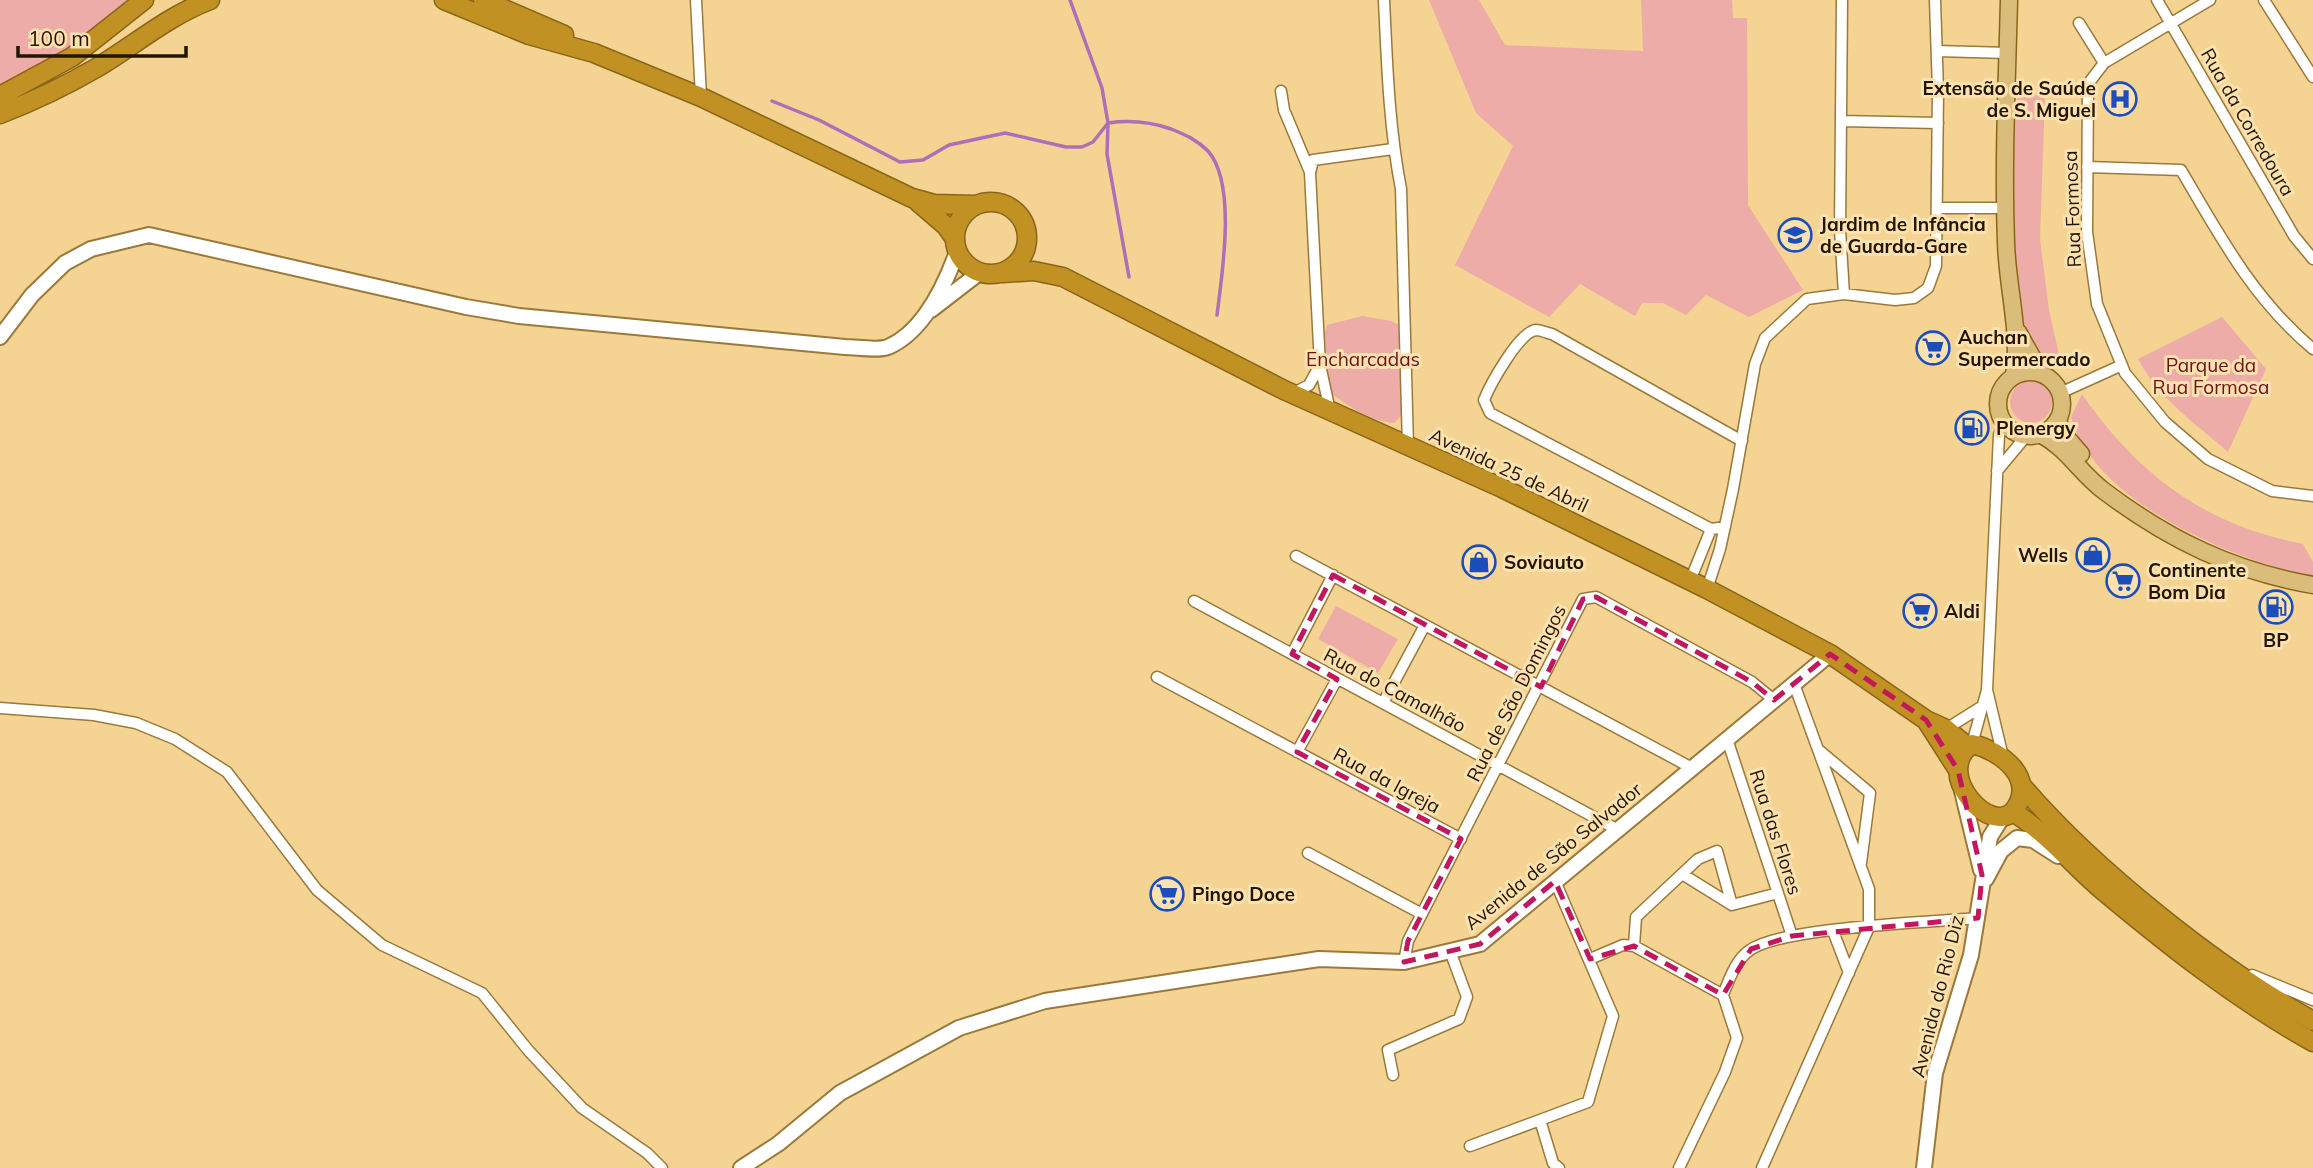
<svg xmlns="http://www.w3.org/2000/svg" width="2313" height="1168" viewBox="0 0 2313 1168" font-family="Mulish,sans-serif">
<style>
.green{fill:#edaca8}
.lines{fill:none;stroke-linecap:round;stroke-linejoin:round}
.stream{stroke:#af6fb7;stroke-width:3.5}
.street-casing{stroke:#997a3b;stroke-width:13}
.secondary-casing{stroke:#997a3b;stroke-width:18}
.primary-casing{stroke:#896617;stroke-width:19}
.highway-casing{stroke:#896617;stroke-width:21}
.street{stroke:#fff;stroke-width:10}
.secondary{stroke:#fff;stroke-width:14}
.primary{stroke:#dabd7b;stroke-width:16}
.highway{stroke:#c19123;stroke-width:18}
.marked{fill:none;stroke:#c2185b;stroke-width:5;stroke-dasharray:14 9;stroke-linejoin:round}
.labels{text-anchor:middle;stroke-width:6;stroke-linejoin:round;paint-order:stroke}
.poi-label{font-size:19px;font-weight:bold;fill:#221600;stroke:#fde1ae;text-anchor:start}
.street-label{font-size:19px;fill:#221600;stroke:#fde1ae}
.park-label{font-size:19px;fill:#6d1119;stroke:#fde1ae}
</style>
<rect width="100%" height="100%" fill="#f5d393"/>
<path class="green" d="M0,0H135L61,59L0,89Z
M1429,0H1479L1505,45L1643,51L1641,0H1732L1733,18H1747L1748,205L1803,290L1749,317L1706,295L1686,315L1663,303H1642L1635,316L1580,284L1549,317L1455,265L1513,146L1476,113Z
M2017,94L2045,95L2040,239L2049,310L2062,368C2054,364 2044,362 2038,355C1995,306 2013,158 2017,94Z
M1362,316L1391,321L1405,328L1407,410L1394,423C1368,421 1346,404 1325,389L1319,355L1327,325Z
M2222,317L2266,369L2228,452C2195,423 2159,399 2138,359Z
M2010 402a21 21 0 1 1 42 0a21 21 0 1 1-42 0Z
M2082,394C2138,475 2205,525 2303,544L2313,562V577C2235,560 2094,503 2071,417Z
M1336,606L1398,639L1378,673L1318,639Z"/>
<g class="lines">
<path class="stream" d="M1070,0L1102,88L1108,123L1107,154L1129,277
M772,101L819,120L900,162L923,160L949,145L1005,133L1066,147H1082L1093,142L1108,123C1129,120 1151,122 1171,129C1186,135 1197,140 1208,151C1237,184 1222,274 1217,315"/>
<defs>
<path id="street" d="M696,0L701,97
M1384,0C1387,64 1389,127 1401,189L1408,447
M1842,0L1840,230L1844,294
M2157,0L2294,236L2313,259
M2210,0L2104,63L2088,84L2087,232L2097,304L2125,373L2165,422L2208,459L2272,491L2313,496
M2264,0L2313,77
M2079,23L2104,63
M1937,51L2008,53
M1281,91L1284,110L1310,172
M1841,121L1938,123
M2087,167L2181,170C2219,235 2254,300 2313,349
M1937,208H2005
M2060,393L2122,365
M1292,394L1309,385L1320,365
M1330,411L1320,365L1310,173L1313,160L1393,149
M1997,471L2027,435
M1725,527L1711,529L1490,413L1484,400C1490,385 1519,332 1536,330C1540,330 1548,333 1552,334L1742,441
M1296,556L1692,768
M1690,581L1711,529
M1707,589L1720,549L1733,489L1755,364L1765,338L1807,299L1844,294L1895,300L1914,298L1928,288L1936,266L1938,91L1935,0
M1194,601L1618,830
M1292,654L1333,575
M1157,677L1461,839
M1987,690L2003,757
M1383,703L1425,625
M0,708L94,715L136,723L175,739L227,772L317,890L382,945L482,993L528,1050L582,1108L647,1153L662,1168
M1946,729L1981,707
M1727,739L1792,936
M1972,744L1987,690L1999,435L2004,424
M1820,751L1870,793L1861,863
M1297,752L1337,679
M1308,853L1422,914
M1682,874L1732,905
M1555,881L1613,1016L1588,1102L1540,1120L1553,1163L1559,1168
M1833,931L1849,973
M1634,946L1636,917L1698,859L1717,851L1732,905L1778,893
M1590,959L1623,945L1634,946L1723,995L1737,1038L1725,1072L1679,1168
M1404,962L1408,941L1583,599L1596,597L1752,682L1774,700
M2252,975L2313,1000
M1723,995C1729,980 1736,959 1750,950C1782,927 1933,922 1978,918
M1393,1075L1388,1050L1459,1019L1467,997L1450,951
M1470,1146L1540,1120
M1762,1168L1869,927V889L1794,684"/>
<path id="secondary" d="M931,310L979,273
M0,337L32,295L65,263L91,249L149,235L466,307L519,316L845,347C857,347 877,351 888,347C923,332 945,285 957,252
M1962,791L1981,870
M1986,879L2001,851L2017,838L2033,840L2058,856
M741,1168L778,1144L840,1093L959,1028L1045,1001L1319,959L1404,962L1480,944L1830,654
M1924,1168L1935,1073L1971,955L1990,837L2003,816"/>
<path id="primary" d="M2009,0C2007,81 2003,162 2006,242C2007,287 2021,331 2014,376
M2018,332L2041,373
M1998 404a32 32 0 1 1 64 0a32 32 0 1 1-64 0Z
M2058,419L2061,431L2081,454
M2040,434C2067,448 2080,473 2104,491C2169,540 2233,571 2313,585"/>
<path id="highway" d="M444,0L529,35L594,53L701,97L912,198L934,204L975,205
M483,0L564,35
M0,96L72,57L144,0
M0,114C34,101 67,85 98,67C136,44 168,16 210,0
M955 238a36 36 0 1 1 72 0a36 36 0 1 1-72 0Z
M918,202L946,226L955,239
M1003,273L1034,271L1063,277L1284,390L1502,488L1707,589L1830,654L1926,720L1946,729L1968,747
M1926,720L1958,770
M1972,744C2000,750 2037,778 2015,809C1992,840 1931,772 1972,744Z
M2022,786C2093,869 2217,968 2313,1021
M2013,812C2046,832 2072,864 2101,889C2168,945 2236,999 2313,1042"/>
</defs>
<use href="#street" class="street-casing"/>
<use href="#secondary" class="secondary-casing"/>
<use href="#primary" class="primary-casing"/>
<use href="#highway" class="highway-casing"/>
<use href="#street" class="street"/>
<use href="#secondary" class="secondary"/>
<use href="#primary" class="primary"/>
<use href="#highway" class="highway"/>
</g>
<path class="marked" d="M1333,575L1541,687L1583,599L1596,597L1752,682L1774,700L1830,654L1926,720L1958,770L1982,875L1978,918L1792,936L1751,949L1723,995L1634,946L1590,959L1555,881L1480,944L1404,962L1408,941L1461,839L1297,752L1337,679L1292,654Z"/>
<defs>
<symbol id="hospital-ring" viewBox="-11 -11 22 22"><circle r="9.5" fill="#fde1ae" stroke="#1c4ebb" stroke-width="1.5"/><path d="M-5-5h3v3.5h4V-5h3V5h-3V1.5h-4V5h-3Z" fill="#1c4ebb"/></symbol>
<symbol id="school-ring" viewBox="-11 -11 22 22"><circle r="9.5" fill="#fde1ae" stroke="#1c4ebb" stroke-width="1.5"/><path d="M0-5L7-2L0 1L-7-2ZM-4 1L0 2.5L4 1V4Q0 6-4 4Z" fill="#1c4ebb"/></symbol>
<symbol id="supermarket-ring" viewBox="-11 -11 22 22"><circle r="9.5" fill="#fde1ae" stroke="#1c4ebb" stroke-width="1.5"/><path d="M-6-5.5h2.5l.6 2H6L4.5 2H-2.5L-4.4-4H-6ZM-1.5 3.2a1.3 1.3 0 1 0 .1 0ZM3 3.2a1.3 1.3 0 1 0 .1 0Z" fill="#1c4ebb"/></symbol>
<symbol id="fuel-ring" viewBox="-11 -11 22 22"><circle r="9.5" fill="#fde1ae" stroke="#1c4ebb" stroke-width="1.5"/><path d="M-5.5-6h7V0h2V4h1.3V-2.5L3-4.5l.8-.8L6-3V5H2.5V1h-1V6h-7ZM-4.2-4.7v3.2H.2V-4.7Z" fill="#1c4ebb"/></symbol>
<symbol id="shop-ring" viewBox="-11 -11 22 22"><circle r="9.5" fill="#fde1ae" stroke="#1c4ebb" stroke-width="1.5"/><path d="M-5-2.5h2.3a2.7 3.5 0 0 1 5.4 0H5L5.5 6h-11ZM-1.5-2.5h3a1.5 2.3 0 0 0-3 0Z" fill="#1c4ebb"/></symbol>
</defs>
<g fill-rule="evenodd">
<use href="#hospital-ring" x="2101" y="80" width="38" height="38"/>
<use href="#school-ring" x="1776" y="216" width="38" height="38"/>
<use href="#supermarket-ring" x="1914" y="329" width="38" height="38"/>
<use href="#fuel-ring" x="1953" y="409" width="38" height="38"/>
<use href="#shop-ring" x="2074" y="536" width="38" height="38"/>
<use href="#shop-ring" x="1460" y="543" width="38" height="38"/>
<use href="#supermarket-ring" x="2104" y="562" width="38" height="38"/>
<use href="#fuel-ring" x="2257" y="588" width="38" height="38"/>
<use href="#supermarket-ring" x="1901" y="592" width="38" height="38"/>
<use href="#supermarket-ring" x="1148" y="875" width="38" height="38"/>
</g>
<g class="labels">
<g class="poi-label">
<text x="2096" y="95" text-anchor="end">Extensão de Saúde<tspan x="2096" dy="22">de S. Miguel</tspan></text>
<text x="1820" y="231">Jardim de Infância<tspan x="1820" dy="22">de Guarda-Gare</tspan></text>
<text x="1958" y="344">Auchan<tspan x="1958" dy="22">Supermercado</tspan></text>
<text x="1996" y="435">Plenergy</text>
<text x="2068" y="562" text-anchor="end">Wells</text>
<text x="1504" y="569">Soviauto</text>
<text x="2148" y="577">Continente<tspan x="2148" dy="22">Bom Dia</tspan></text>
<text x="1944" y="618">Aldi</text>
<text x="2276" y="647" text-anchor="middle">BP</text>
<text x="1192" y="901">Pingo Doce</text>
</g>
<g class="street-label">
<text transform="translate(2248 122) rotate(60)" y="7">Rua da Corredoura</text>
<text transform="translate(2072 209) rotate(-92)" y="7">Rua Formosa</text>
<text transform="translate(1509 470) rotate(25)" y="7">Avenida 25 de Abril</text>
<text transform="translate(1395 690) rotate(28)" y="7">Rua do Camalhão</text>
<text transform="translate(1516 693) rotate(-63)" y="7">Rua de São Domingos</text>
<text transform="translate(1387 780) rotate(28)" y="7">Rua da Igreja</text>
<text transform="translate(1776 832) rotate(72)" y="7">Rua das Flores</text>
<text transform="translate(1553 856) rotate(-39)" y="7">Avenida de São Salvador</text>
<text transform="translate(1937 996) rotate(-76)" y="7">Avenida do Rio Diz</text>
</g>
<g class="park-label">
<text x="1363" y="366">Encharcadas</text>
<text x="2211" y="372">Parque da<tspan x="2211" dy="22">Rua Formosa</tspan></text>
</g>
</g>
<path d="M18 46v10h168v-10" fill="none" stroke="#221600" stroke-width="3.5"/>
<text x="28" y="46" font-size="21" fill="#221600" stroke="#fde1ae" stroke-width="5" paint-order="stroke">100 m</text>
</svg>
